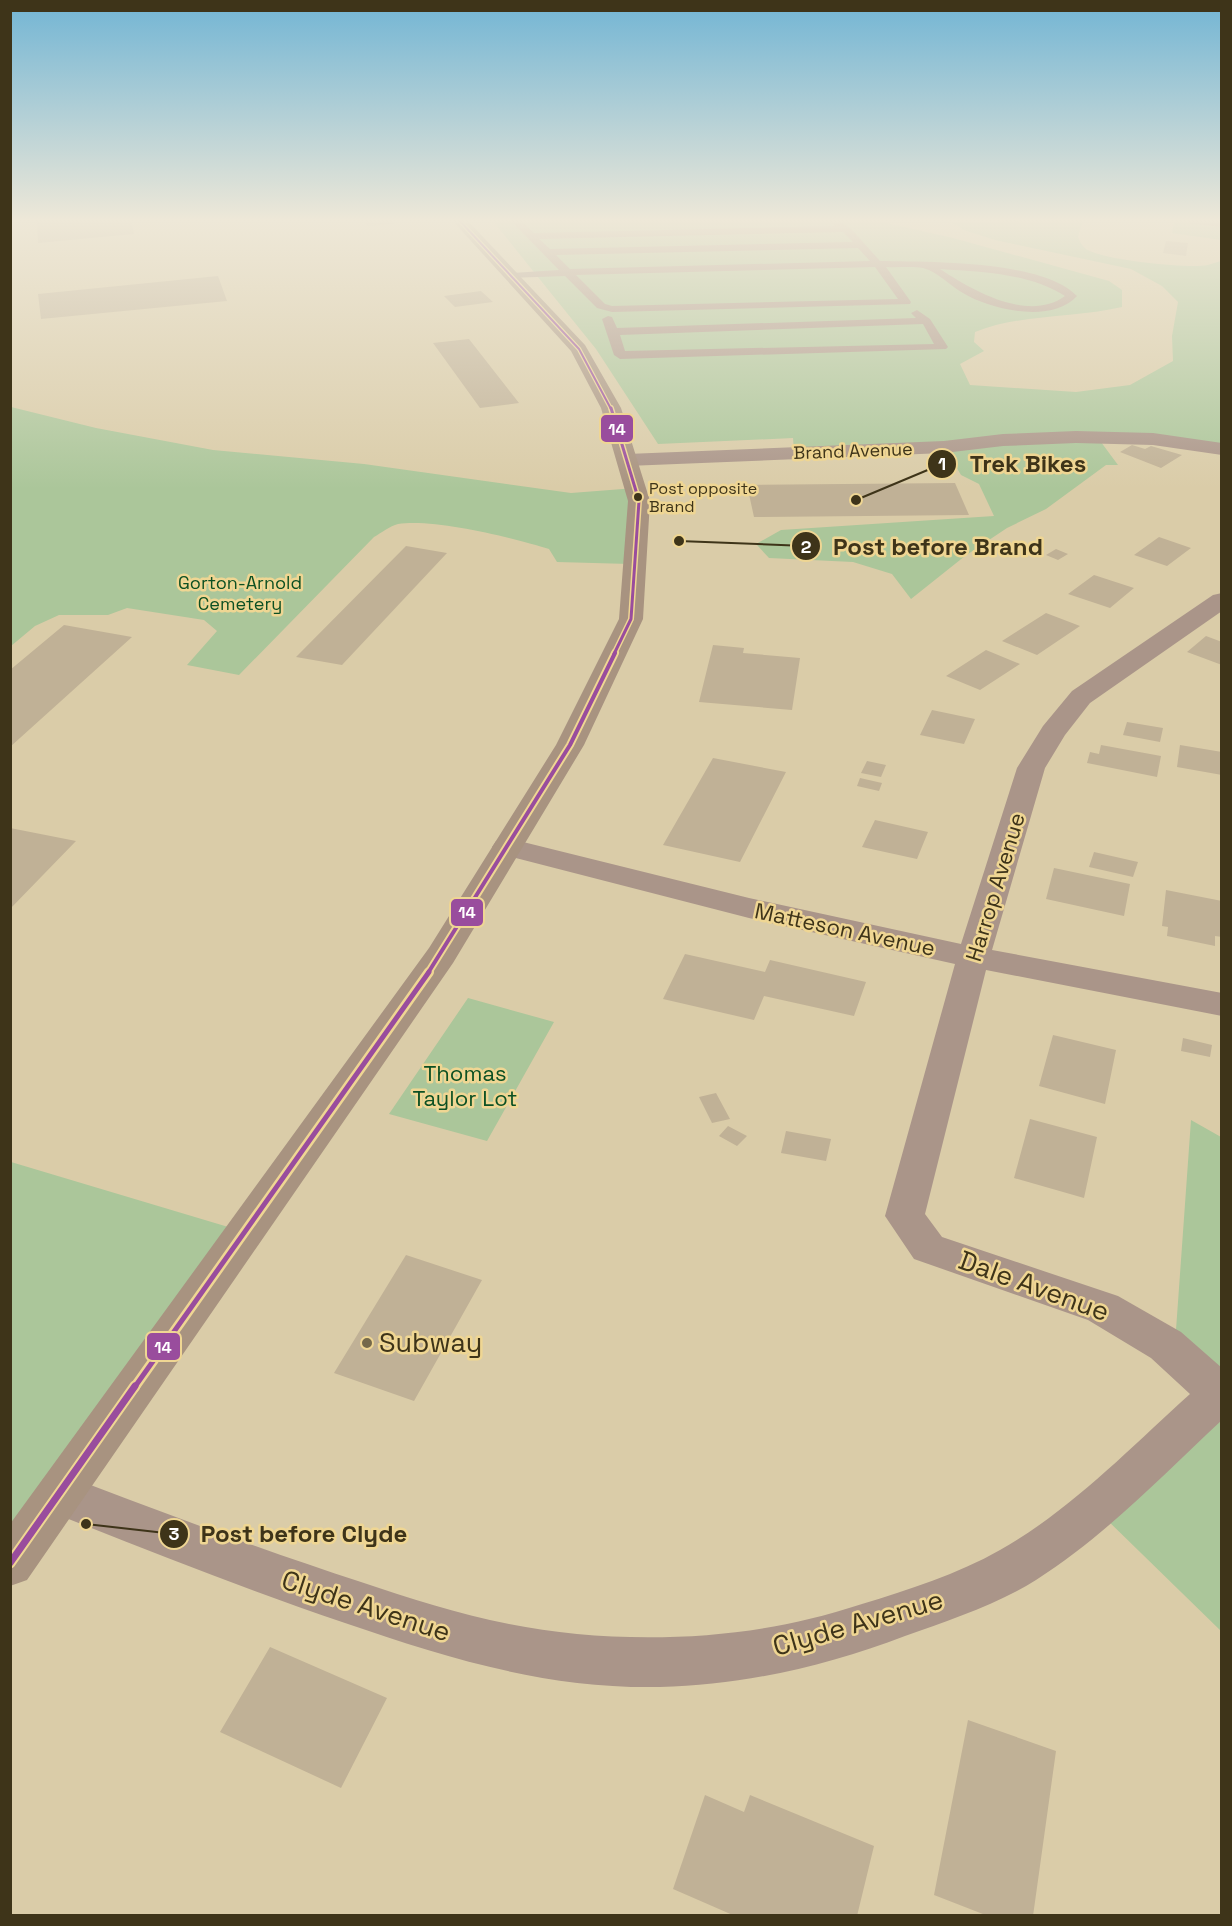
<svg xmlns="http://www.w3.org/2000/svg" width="1232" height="1926" viewBox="0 0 1232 1926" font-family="'Space Grotesk',sans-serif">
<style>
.green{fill:#abc69a}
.building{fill:#c0b196}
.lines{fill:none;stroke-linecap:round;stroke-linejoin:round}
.service{fill:#aa9589;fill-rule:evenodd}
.minor{fill:#aa9589;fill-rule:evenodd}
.primary{fill:#a89380;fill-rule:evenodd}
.bus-1-far4-casing{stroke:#efd693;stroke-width:4.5}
.bus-1-far3-casing{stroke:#efd693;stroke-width:6}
.bus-1-far2-casing{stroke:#efd693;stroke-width:8}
.bus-1-far1-casing{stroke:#efd693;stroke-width:10}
.bus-1-casing{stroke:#efd693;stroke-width:11}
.bus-1-far4{stroke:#994d9d;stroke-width:2}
.bus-1-far3{stroke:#994d9d;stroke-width:3}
.bus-1-far2{stroke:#994d9d;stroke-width:4}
.bus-1-far1{stroke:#994d9d;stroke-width:5}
.bus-1{stroke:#994d9d;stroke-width:7}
.bus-dot{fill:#3e3419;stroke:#efd693;stroke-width:2}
.poi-dot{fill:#75694b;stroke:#efd693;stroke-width:2}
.labels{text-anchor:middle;stroke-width:5;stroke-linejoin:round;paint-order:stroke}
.far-bus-label{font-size:16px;fill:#3e3419;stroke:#efd693;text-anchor:start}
.far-street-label{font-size:18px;fill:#3e3419;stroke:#efd693}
.far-park-label{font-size:18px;fill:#0c5023;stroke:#efd693}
.street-label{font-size:22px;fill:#3e3419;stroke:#efd693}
.park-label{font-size:22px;fill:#0c5023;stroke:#efd693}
.near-street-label{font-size:27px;fill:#3e3419;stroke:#efd693}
.near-poi-label{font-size:27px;fill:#3e3419;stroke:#efd693;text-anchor:start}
.leader{fill:none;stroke:#3e3419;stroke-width:2}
.callout-dot{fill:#3e3419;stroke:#efd693;stroke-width:2}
.mark-label{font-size:18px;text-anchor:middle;font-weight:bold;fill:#fff}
.callout-label{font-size:24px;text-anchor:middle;font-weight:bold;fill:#3e3419;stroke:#efd693;stroke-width:5;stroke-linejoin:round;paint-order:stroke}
.line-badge{stroke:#efd693;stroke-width:2}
.badge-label{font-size:16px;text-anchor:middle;font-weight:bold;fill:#fff}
</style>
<rect width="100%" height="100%" fill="#dacca8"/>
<path class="green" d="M492,220H873L953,238L1109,281L1122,290V307C1075,318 1019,314 975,332L974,342L984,351L960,364L970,385L1076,392L1130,385L1173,361L1172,336L1178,302L1162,286L1131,269L995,240L964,230L953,223H992L1009,220H1083L1078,237C1080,242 1082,246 1086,249C1102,260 1188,269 1208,265C1212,264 1217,262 1221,261V449L1098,438L1118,465H1106L1046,509L1007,528L965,556L911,599L892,574L853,562L769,558L756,544L781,530L994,516L979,484L961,475L945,448L794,452L793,438L658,444L596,349Z
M1175,220H1221V240L1172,233Z
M11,407L96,428L213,450L364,464L571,493L636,488L630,564L557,562L549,549C514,538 434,518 398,524C390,526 381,533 374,537L239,675L187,665L217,631L204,620L127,608L108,615H59L35,626L11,646Z
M468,998L554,1022L487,1141L389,1114Z
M1191,1120L1221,1137V1631L1101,1514L1220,1388L1176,1330Z
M11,1162L245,1232L11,1576Z"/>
<path class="building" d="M37,220H131L134,234L38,243Z
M363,220H392L395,224L368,226Z
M1166,241L1188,243L1186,256L1163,253Z
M218,276L227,301L41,319L38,294Z
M481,291L493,302L455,307L444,296Z
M469,339L519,403L480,408L433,343Z
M1132,445L1145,449L1151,446L1182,455L1161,468L1120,452Z
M955,483L969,515L754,517L747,485Z
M1159,537L1191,548L1167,566L1134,555Z
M406,546L447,553L342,665L296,657Z
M1056,549L1068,554L1058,560L1046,555Z
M1094,575L1134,588L1110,608L1068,594Z
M1046,613L1080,626L1037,655L1002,641Z
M64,625L132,637L10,747V670Z
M1206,636L1222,642V665L1187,652Z
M713,645L744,648L743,653L800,658L792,710L699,702Z
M986,650L1020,664L980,690L946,676Z
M932,710L975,719L964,744L920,735Z
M1127,722L1163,728L1160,742L1123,735Z
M1101,745L1161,756L1157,777L1087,763L1090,752L1099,754Z
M1180,745L1222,752V775L1177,767Z
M713,758L786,772L740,862L663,845Z
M867,761L886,765L881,777L861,773Z
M860,778L882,783L879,791L857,786Z
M875,820L928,832L917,859L862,847Z
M10,828L76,841L10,909Z
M1094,852L1138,862L1133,877L1089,867Z
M1054,868L1130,884L1124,916L1046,899Z
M1166,890L1222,901V937L1215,936V946L1167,936L1168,927L1162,926Z
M685,954L765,972L770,960L866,982L854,1016L764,996L754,1020L663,999Z
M1053,1035L1116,1050L1105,1104L1039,1086Z
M1183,1038L1212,1045L1210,1057L1181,1051Z
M716,1093L730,1119L712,1123L699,1097Z
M1030,1119L1097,1137L1084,1198L1014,1178Z
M728,1126L747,1136L737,1146L719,1136Z
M786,1131L831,1139L826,1161L781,1153Z
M406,1255L482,1280L414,1401L334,1373Z
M270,1647L387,1698L341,1788L220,1732Z
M968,1720L1056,1751L1033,1916H988L934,1895Z
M705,1795L744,1812L750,1795L874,1846L857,1916H735L673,1889Z"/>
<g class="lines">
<path class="service" d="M510,220H520L534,233L836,226L828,220H839L853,231L880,261C929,262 1043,260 1077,296C1052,324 991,310 963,293C950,286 937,271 923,268C912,266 897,268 886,267L911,302L910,304L612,312L597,308L565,276L508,278L507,276L512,273L559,270ZM843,232L853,242L550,249L539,239ZM858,248L870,261L570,269L556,255ZM875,267L898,299L612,306L605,304L576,275ZM940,269C983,272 1028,273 1065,296C1028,323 972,290 940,269Z
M917,310L930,319L948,347L946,349L620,359L614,355L602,319L608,316L612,317L617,328L916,318L911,313ZM923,324L934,344L625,351L620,335Z"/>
<path class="minor" d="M1185,220H1222V227L1187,223Z
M1076,431L1153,433L1222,443V455L1153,445L1076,443L1003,446L944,453L627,466L620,464L617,460L620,456L627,454L944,441L1003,434Z
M1222,593V611L1090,703L1065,735L1045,768L992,950L1222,993V1016L986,970L925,1214L942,1237L1118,1296L1181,1332L1222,1368V1420C1162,1476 1105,1536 1036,1580C996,1605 949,1620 905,1636C827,1666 744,1685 660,1687C547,1689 450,1659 345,1623C243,1589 143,1548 43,1509L36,1494L43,1479L59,1473C159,1511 259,1549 361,1582C409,1598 458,1614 509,1624C603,1643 715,1642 809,1619C827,1615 845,1609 862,1604C908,1590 958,1574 1000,1550C1071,1510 1130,1448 1190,1394L1151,1358L1088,1320L914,1259L885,1216L955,964L749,918L496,853L492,847L496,841L507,838L749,898L961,944L1017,768L1043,726L1072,691L1213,595Z"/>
<path class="primary" d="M452,220H467L585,345L621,408L650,501L643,619L584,745L453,963L27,1580L10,1586V1524L429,948L556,745L619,619L628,501L601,408L571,351Z"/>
<defs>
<path id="bus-1-far4" d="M459,220L579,349L611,409"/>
<path id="bus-1-far3" d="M611,408L639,501L631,619L614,654"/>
<path id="bus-1-far2" d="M428,973L570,745L615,653"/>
<path id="bus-1-far1" d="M134,1388L429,972"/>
<path id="bus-1" d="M10,1563L135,1386"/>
</defs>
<use href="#bus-1-far4" class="bus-1-far4-casing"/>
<use href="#bus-1-far3" class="bus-1-far3-casing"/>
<use href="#bus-1-far2" class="bus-1-far2-casing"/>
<use href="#bus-1-far1" class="bus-1-far1-casing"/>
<use href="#bus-1" class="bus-1-casing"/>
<use href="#bus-1-far4" class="bus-1-far4"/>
<use href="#bus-1-far3" class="bus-1-far3"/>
<use href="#bus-1-far2" class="bus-1-far2"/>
<use href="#bus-1-far1" class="bus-1-far1"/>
<use href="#bus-1" class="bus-1"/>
</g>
<linearGradient id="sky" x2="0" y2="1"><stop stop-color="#72b5d4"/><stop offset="0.45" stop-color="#eee8d8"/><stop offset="1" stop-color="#eee8d8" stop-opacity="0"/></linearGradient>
<rect width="1232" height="489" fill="url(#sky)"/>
<circle class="bus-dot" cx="638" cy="497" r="5"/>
<circle class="poi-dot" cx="367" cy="1343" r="6"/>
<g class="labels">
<g class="far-bus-label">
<text x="649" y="494">Post opposite<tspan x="649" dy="18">Brand</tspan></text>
</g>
<g class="far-street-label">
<text transform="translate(853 451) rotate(-2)" y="6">Brand Avenue</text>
</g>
<g class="far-park-label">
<text x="240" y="589">Gorton-Arnold<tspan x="240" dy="21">Cemetery</tspan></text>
</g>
<g class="street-label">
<text transform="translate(995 887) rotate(-73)" y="8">Harrop Avenue</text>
<text transform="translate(845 929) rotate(12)" y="8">Matteson Avenue</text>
</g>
<g class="park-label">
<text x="465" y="1081">Thomas<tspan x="465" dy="25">Taylor Lot</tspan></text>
</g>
<g class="near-street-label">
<text transform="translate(1034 1286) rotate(20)" y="9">Dale Avenue</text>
<text transform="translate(366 1606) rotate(18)" y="9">Clyde Avenue</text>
<text transform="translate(858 1623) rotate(-16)" y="9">Clyde Avenue</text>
</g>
<g class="near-poi-label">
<text x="379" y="1352">Subway</text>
</g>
</g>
<path class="leader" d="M856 500L942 464M679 541L806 546M86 1524L174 1534"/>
<g class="callout-dot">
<circle cx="856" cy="500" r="6"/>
<circle cx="679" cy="541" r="6"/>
<circle cx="86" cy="1524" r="6"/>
<circle cx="942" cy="464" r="15"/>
<circle cx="806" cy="546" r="15"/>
<circle cx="174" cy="1534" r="15"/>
</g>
<g class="mark-label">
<text x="942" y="470">1</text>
<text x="806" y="553">2</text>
<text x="174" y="1540">3</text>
</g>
<g class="callout-label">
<text x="1028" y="472">Trek Bikes</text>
<text x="938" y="555">Post before Brand</text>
<text x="304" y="1542">Post before Clyde</text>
</g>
<g class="line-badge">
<rect x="600" y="414" width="34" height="29" rx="6" fill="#994d9d"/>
<rect x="450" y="898" width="34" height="29" rx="6" fill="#994d9d"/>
<rect x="146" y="1332" width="35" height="29" rx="6" fill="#994d9d"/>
</g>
<g class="badge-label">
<text x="617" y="435">14</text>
<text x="467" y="918">14</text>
<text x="163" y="1353">14</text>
</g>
<rect width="1232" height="1926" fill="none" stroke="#3e3419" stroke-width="24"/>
</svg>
